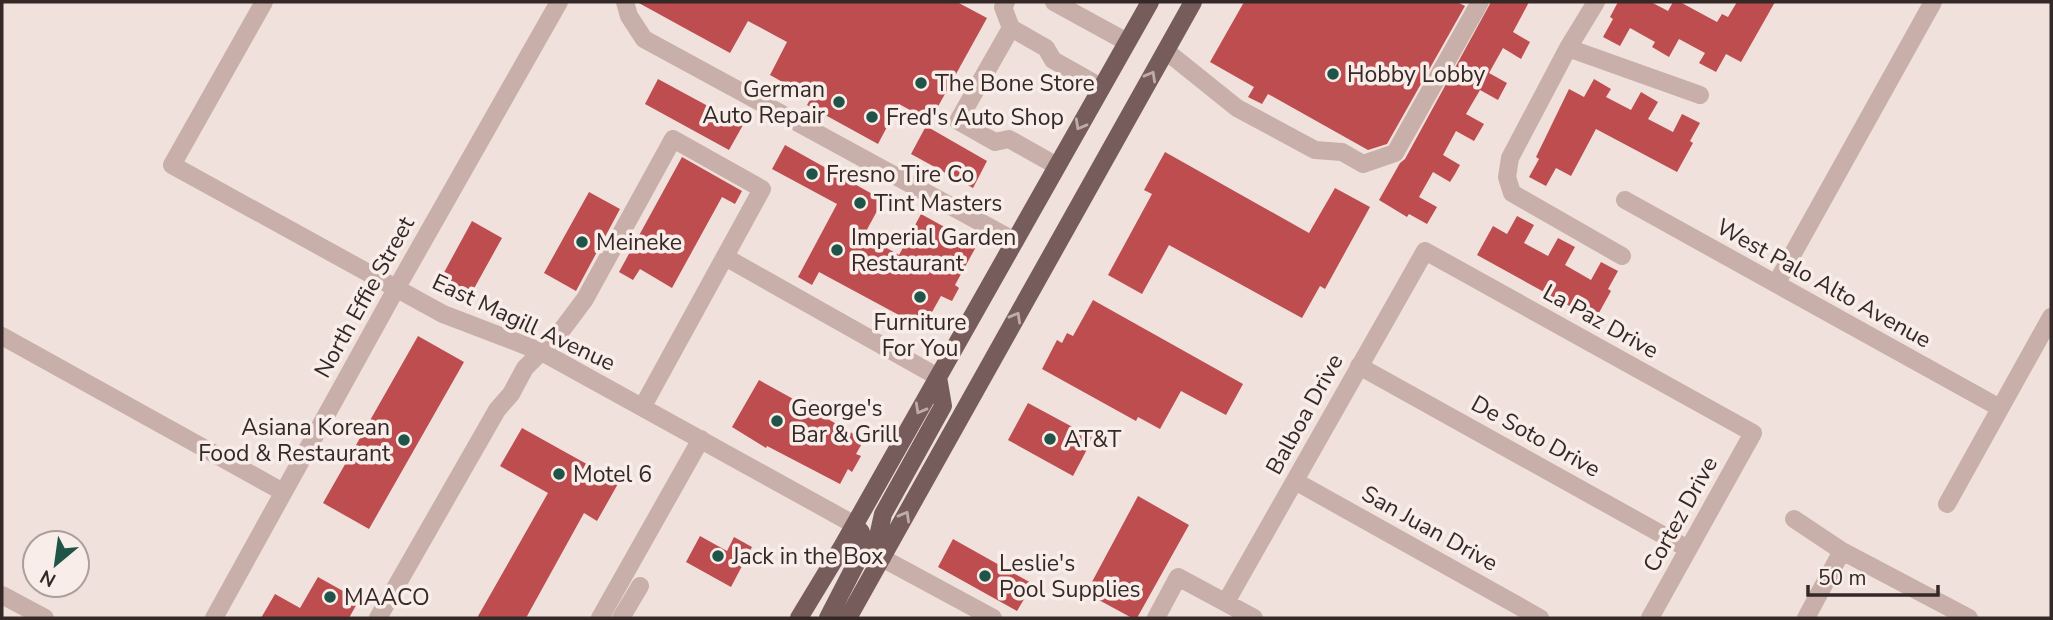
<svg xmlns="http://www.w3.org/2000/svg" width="2053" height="620" viewBox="0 0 2053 620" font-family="'Nunito Sans',sans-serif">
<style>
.building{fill:#be4d50}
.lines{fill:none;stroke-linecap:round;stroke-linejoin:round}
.minor{stroke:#c8afa9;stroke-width:18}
.major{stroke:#765c5a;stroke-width:18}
.oneway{stroke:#beaca8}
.poi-dot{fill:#215449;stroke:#f8ede8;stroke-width:2.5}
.labels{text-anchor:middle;stroke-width:7;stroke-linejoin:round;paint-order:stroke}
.poi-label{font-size:23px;fill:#352928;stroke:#f8ede8;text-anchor:start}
.street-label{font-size:23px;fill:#352928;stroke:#f8ede8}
</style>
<rect width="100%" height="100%" fill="#f0e1dc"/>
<path class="building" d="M637,2H957L987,18L930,121L899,104L878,144L807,105L811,98L770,75L787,42L748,21L730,53Z
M1244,2H1457L1465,6L1387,144L1368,150L1268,94L1262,104L1248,97L1254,87L1210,62Z
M1491,2H1529L1513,32L1530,42L1521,59L1503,48L1489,73L1507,83L1498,100L1480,90L1466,114L1484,124L1474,141L1456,131L1443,155L1460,165L1455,174L1450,182L1433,172L1419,197L1437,207L1427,224L1409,214L1407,217L1379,200L1400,163L1405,159Z
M1618,2H1651L1668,11L1673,2H1680L1717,22L1722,14L1728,17L1737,2H1775L1741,62L1726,54L1716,72L1699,63L1705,53L1679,39L1669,57L1652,47L1655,42L1630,28L1620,46L1603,37L1613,19L1610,17Z
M658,79L743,125L729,150L645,104Z
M1594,79L1611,89L1606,97L1631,110L1641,92L1658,102L1648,119L1673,132L1682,114L1700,123L1690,141L1693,143L1677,172L1596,129L1571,176L1556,168L1546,186L1529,177L1539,159L1536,157L1569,89L1584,97Z
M926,126L987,161L973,188L911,154Z
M785,145L883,200L864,235L899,255L921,214L977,245L955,285L959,288L952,301L941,296L923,328L819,272L812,285L798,277L837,204L772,169Z
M1165,152L1309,233L1335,188L1370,207L1325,289L1320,286L1302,318L1169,245L1142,294L1108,275L1152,194L1144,190Z
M682,157L742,191L735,204L722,197L672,288L640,269L633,280L619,272Z
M589,192L620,209L576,291L544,273Z
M1517,216L1534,225L1524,243L1548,256L1558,238L1575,247L1565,265L1591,280L1601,262L1618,271L1608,289L1611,291L1595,320L1477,255L1493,226L1507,234Z
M472,221L502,238L471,294L441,278Z
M1093,300L1243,384L1226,415L1181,391L1160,429L1138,417L1136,421L1042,369L1057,340L1062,343L1067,333L1073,336Z
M418,336L464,362L369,529L323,503Z
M759,380L806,406L810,401L824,409L821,415L864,440L856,454L861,456L852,472L848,469L840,484L767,446L766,448L732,427Z
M1028,403L1093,438L1073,476L1008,440Z
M522,428L619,482L597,521L584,513L526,618H477L548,493L500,466Z
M1138,496L1189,525L1137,618H1132L1086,593Z
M700,536L727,551L734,537L752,547L731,587L686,562Z
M953,539L1033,584L1017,611L938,567Z
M318,577L359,600L349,618H261L275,594L300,608Z"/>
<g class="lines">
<path class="minor" d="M264,2L172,165L443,314L542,352L855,525
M625,2L629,16L644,39L1015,241
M1006,2L1003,7L1011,28L1046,48L1053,60L1101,87
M1054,2L1127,42
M1596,2L1568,48L1510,158L1507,177L1512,193L1622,256
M1011,28L958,121L995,142L1009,139L1057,166
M1568,48L1700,95
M1166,51L1237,108L1315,150L1342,152L1363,164L1395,153L1480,2
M1625,200L2000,408
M725,257L938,377
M1776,284L1933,2
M2,336L283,492
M1359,366L1688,549
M1295,481L1540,618
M1947,504L2051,317
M1794,519L1842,551L1969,618
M882,558L993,618
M2,595L45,618
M1226,602L1425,251L1753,433L1650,618
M214,618L396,289L559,2
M378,618L497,410L511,394L525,368L558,335L585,299L673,139L762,189L643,406
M600,618L701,439
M621,618L640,586
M1156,618L1178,577L1254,618
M1806,618L1842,551"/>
<path class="major" d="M882,558L877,541L883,514L943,406L938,377
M799,618L842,547L1150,2
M828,618L860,556L863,547L861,532L855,525
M848,618L1193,2"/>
</g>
<defs><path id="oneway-chevron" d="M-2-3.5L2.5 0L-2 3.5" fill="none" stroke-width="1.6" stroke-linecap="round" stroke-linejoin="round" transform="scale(1.75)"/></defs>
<g class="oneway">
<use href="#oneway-chevron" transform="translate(1151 76) rotate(-61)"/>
<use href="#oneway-chevron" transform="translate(1080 125) rotate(119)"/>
<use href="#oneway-chevron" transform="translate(1016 317) rotate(-61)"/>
<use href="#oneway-chevron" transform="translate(920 409) rotate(119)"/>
<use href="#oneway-chevron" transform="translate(905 516) rotate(-61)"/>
</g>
<g class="poi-dot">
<circle cx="1333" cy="74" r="7"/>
<circle cx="921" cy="83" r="7"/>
<circle cx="839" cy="102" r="7"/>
<circle cx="872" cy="117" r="7"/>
<circle cx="812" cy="174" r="7"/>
<circle cx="860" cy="203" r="7"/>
<circle cx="582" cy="242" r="7"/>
<circle cx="837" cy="250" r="7"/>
<circle cx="920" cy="297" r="7"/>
<circle cx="777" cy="421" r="7"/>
<circle cx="1050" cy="439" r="7"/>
<circle cx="404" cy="440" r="7"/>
<circle cx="559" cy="474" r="7"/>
<circle cx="718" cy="556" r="7"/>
<circle cx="985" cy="576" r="7"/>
<circle cx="330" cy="597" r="7"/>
</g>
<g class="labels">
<g class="poi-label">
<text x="1347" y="82">Hobby Lobby</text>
<text x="935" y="91">The Bone Store</text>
<text x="825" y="97" text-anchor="end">German<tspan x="825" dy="26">Auto Repair</tspan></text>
<text x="886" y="125">Fred's Auto Shop</text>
<text x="826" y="182">Fresno Tire Co</text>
<text x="874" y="211">Tint Masters</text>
<text x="851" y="245">Imperial Garden<tspan x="851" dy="26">Restaurant</tspan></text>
<text x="596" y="250">Meineke</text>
<text x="920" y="330" text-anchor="middle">Furniture<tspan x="920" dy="26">For You</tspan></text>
<text x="791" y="416">George's<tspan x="791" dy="26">Bar &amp; Grill</tspan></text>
<text x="390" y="435" text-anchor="end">Asiana Korean<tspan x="390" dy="26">Food &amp; Restaurant</tspan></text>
<text x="1064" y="447">AT&amp;T</text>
<text x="573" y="482">Motel 6</text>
<text x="732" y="564">Jack in the Box</text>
<text x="999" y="571">Leslie's<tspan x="999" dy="26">Pool Supplies</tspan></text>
<text x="344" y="605">MAACO</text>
</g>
<g class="street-label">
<text transform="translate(1824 283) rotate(29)" y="8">West Palo Alto Avenue</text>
<text transform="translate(364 297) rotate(-61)" y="8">North Effie Street</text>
<text transform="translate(1601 321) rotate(29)" y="8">La Paz Drive</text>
<text transform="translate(524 322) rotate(25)" y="8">East Magill Avenue</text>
<text transform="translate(1304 414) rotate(-61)" y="8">Balboa Drive</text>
<text transform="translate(1536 436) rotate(29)" y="8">De Soto Drive</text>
<text transform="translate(1680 514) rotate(-61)" y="8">Cortez Drive</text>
<text transform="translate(1430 528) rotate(29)" y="8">San Juan Drive</text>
</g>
</g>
<rect width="2053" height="620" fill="none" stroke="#352928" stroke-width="7"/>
<g transform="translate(56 564) rotate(209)"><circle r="33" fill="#f8ede8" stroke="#aa9f9b" stroke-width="2"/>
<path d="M0-5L12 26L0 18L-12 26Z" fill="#215449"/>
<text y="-10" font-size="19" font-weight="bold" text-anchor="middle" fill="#352928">N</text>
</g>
<path d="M1808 585v10h130v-10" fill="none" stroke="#352928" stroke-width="3.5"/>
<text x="1818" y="585" font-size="21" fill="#352928" stroke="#f8ede8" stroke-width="5" paint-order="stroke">50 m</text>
</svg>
